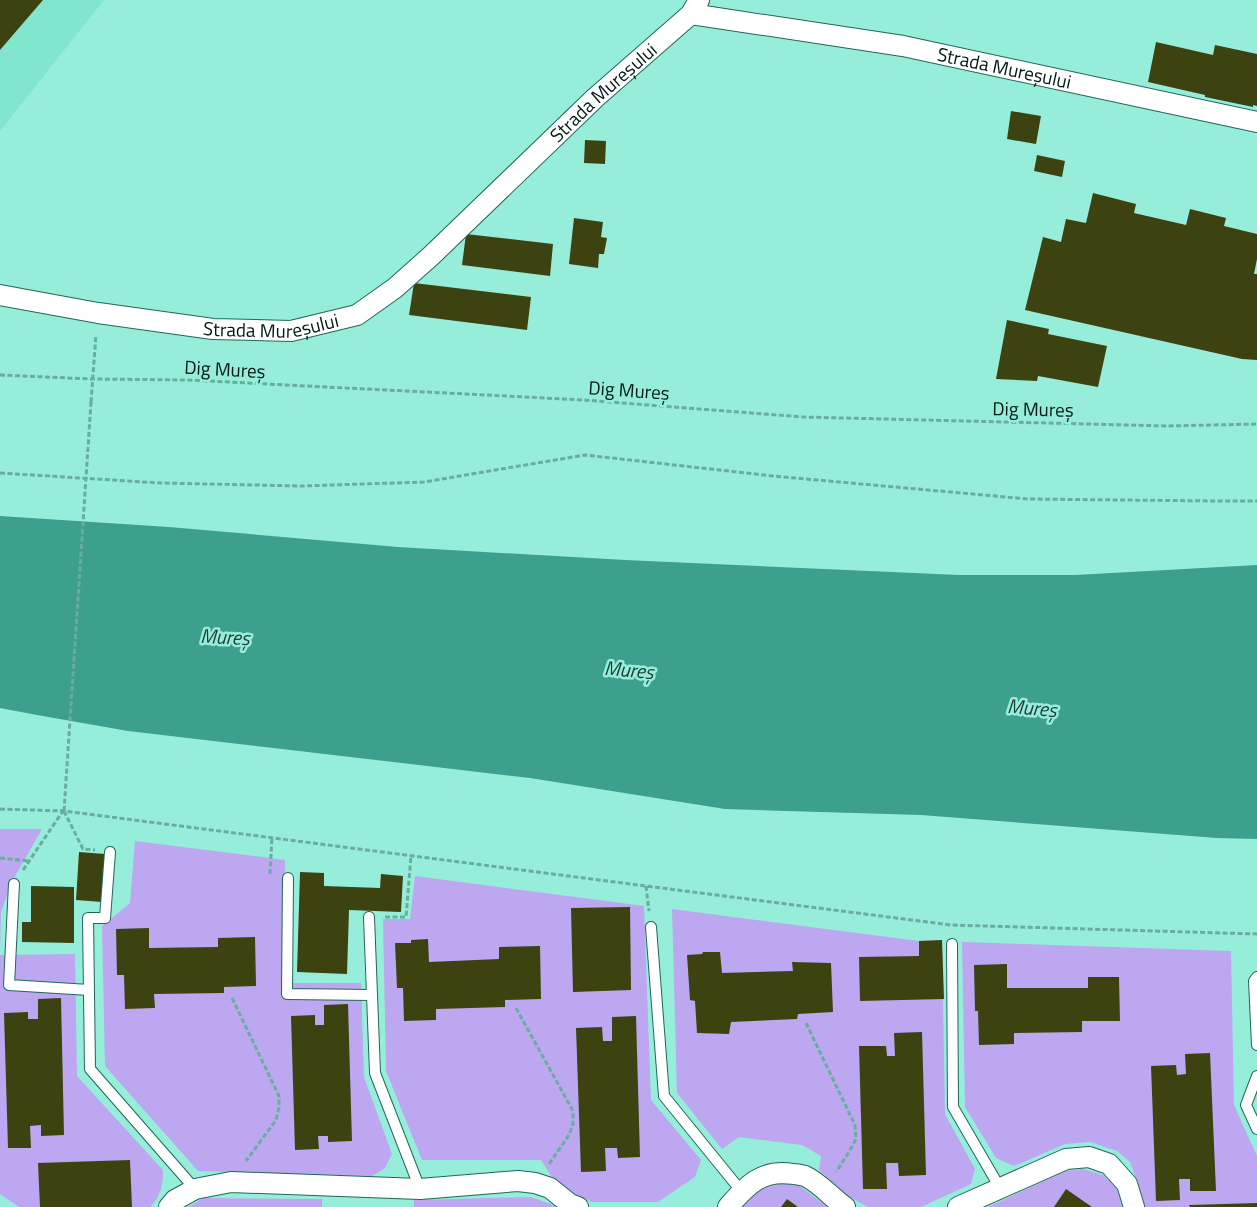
<svg xmlns="http://www.w3.org/2000/svg" width="1257" height="1207" viewBox="0 0 1257 1207" font-family="'Titillium Web',sans-serif">
<style>
.built{fill:#82e6cf}
.green{fill:#bda7f1}
.water{fill:#3da08d}
.building{fill:#3c4310}
.lines{fill:none;stroke-linecap:round;stroke-linejoin:round}
.lane-casing{stroke:#206759;stroke-width:12}
.street-casing{stroke:#206759;stroke-width:22}
.path{stroke:#68ad9d;stroke-width:3;stroke-dasharray:5 2.5;stroke-linecap:butt}
.lane{stroke:#fff;stroke-width:10}
.street{stroke:#fff;stroke-width:20}
.path-bridge{stroke:#68ad9d;stroke-width:3;stroke-dasharray:5 2.5;stroke-linecap:butt}
.labels{text-anchor:middle;stroke-width:5;stroke-linejoin:round;paint-order:stroke}
.street-label{font-size:19px;fill:#001914;stroke:#96eeda}
.water-label{font-size:20px;font-style:italic;fill:#1f3d36;stroke:#96eeda}
</style>
<rect width="100%" height="100%" fill="#96eeda"/>
<path class="built" d="M0,0H104L0,131Z"/>
<path class="green" d="M0,829H42L13,880L1,912L0,953Z
M135,841L285,860L282,983H361L364,1077L392,1154L385,1168L372,1176L198,1171L105,1066L102,926L130,903Z
M415,876L644,906L651,1100L701,1160L695,1177L658,1202H592L570,1193L555,1182L541,1160H422L386,1071L383,919H410Z
M672,909L919,941L942,940L945,1114L975,1169L971,1184L921,1207H868L849,1197L819,1170L821,1156L802,1145L739,1137L722,1149L677,1093Z
M962,942L1231,951L1234,1105L1257,1156V1207H1142L1136,1178L1130,1162L1117,1151L1090,1142L1065,1144L1014,1166L996,1158L965,1107Z
M75,954L77,1076L163,1170C163,1186 161,1194 151,1207H19L0,1194V955Z
M1083,1169L1103,1175L1118,1189L1122,1207H988L1065,1171Z
M780,1183L798,1185L828,1207H743C753,1192 763,1188 780,1183Z
M531,1197L551,1204L555,1207H414V1200Z
M203,1198L322,1199V1207H189Z"/>
<path class="water" d="M0,516L169,527L398,547L625,560L959,575H1075L1257,565V839L1217,838L921,815L725,809L530,778L128,731L37,715L0,708Z"/>
<path class="building" d="M0,0H43L0,50Z
M1156,42L1213,55L1215,45L1257,54V106L1253,105V107L1205,97V95L1148,82Z
M1011,111L1041,116L1036,144L1007,139Z
M585,140L606,141L605,164L584,163Z
M1037,155L1065,161L1062,177L1034,171Z
M1093,193L1136,204L1134,213L1186,225L1190,209L1226,218L1224,226L1257,234V259L1254,274H1257V360L1242,359L1025,310L1043,237L1061,242L1066,219L1086,223Z
M574,218L603,222L601,237L607,238L604,254H599L598,268L569,264Z
M466,234L553,244L550,276L462,265Z
M414,283L531,297L527,330L409,315Z
M1007,320L1049,329L1048,334L1107,346L1098,387L1038,376L1037,381L996,379Z
M79,852L105,854L102,902L76,900Z
M300,872L324,873V886L380,888L381,874L403,876L401,912L349,910L347,974L297,972Z
M31,886L74,887V943L22,942V922H31Z
M630,907L631,990L573,992L571,908Z
M149,928V948L218,947V938L255,937L256,986L224,987V993L154,994L155,1008L125,1009L124,975H117L116,929Z
M428,939L429,962L499,959V947L540,946L541,999L505,1000V1007L436,1009V1020L404,1021L403,988H397L395,943H411V940Z
M942,940L944,999L860,1001L859,957L919,956V941Z
M703,952H720L722,973L793,971L792,962L831,963L833,1012L798,1014L797,1019L731,1022L729,1034L697,1033L695,1001L690,1000L687,955L702,954Z
M1007,964V988H1088V977H1119L1120,1021H1082V1032L1014,1033V1044L979,1045L978,1011H975L974,965Z
M61,998L64,1135L41,1136V1125L30,1126L31,1148H8L4,1013L28,1012V1019H38V999Z
M348,1004L352,1141L328,1142V1136H318L319,1149L295,1150L291,1016L315,1015V1025H324V1005Z
M636,1016L640,1157L618,1158L617,1148H605L606,1171L581,1172L576,1028L602,1027L603,1041H612V1017Z
M922,1032L926,1175L899,1176L898,1163H886L887,1189H863L859,1046H886L887,1056H895L894,1033Z
M1210,1053L1216,1191H1190V1179H1179L1180,1200L1156,1201L1151,1066L1176,1065L1177,1075L1186,1074L1185,1054Z
M130,1160L132,1207H40L38,1163Z
M1066,1189L1092,1207H1054Z
M787,1199L798,1207H781Z
M1257,1203V1207H1190L1189,1205Z"/>
<g class="lines">
<defs>
<path id="lane" d="M110,852L105,918H88L90,1069L195,1189
M288,878L287,994L372,995
M14,884L9,985L89,990
M369,917L375,1073L420,1189
M651,927L664,1096L742,1192
M952,944L953,1107L1000,1188
M1257,977L1254,981L1257,1045
M1257,1076L1246,1105L1257,1129"/>
<g id="street">
<path id="s1" d="M691,14L903,46L1257,122"/>
<path id="s2" d="M0,295L98,313L213,329L291,331L357,315L395,288L432,255L595,98L691,14L699,0"/>
<path d="M169,1207L175,1200L195,1189L231,1182L420,1189L518,1181L535,1183L550,1188L570,1204L578,1207"/>
<path d="M728,1207C747,1185 762,1169 793,1174C797,1174 801,1175 805,1176C820,1183 831,1197 845,1207"/>
<path d="M958,1207L1066,1159L1089,1157L1109,1164L1127,1184L1134,1207"/>
</g>
</defs>
<use href="#lane" class="lane-casing"/>
<use href="#street" class="street-casing"/>
<path class="path" d="M0,375L92,379L188,380L584,400L803,417L1168,426L1257,424
M91,402L96,335
M0,473L160,483L302,486L424,482L585,455L773,476L1028,499L1217,501H1257
M0,809L64,811L646,886L951,925L1257,934
M64,811L83,849L95,850
M0,858L29,861
M23,870L63,811
M270,874L272,838
M646,886L649,911
M385,917H406L411,856
M232,998L279,1096V1108L276,1120L246,1161
M516,1008L573,1111V1124L569,1135L549,1164
M806,1023L855,1125L856,1139L849,1152L836,1172"/>
<use href="#lane" class="lane"/>
<use href="#street" class="street"/>
<path class="path-bridge" d="M64,811L91,402"/>
</g>
<g class="labels">
<g class="street-label">
<text dy="7" stroke="none"><textPath href="#s1" startOffset="318">Strada Mureșului</textPath></text>
<text dy="7" stroke="none"><textPath href="#s2" startOffset="694">Strada Mureșului</textPath></text>
<text dy="7" stroke="none"><textPath href="#s2" startOffset="274">Strada Mureșului</textPath></text>
<text transform="translate(225 369) rotate(3)" y="7">Dig Mureș</text>
<text transform="translate(629 390) rotate(4)" y="7">Dig Mureș</text>
<text transform="translate(1033 409) rotate(1)" y="7">Dig Mureș</text>
</g>
<g class="water-label">
<text transform="translate(225 637) rotate(3)" y="7">Mureș</text>
<text transform="translate(629 670) rotate(5)" y="7">Mureș</text>
<text transform="translate(1032 708) rotate(5)" y="7">Mureș</text>
</g>
</g>
</svg>
